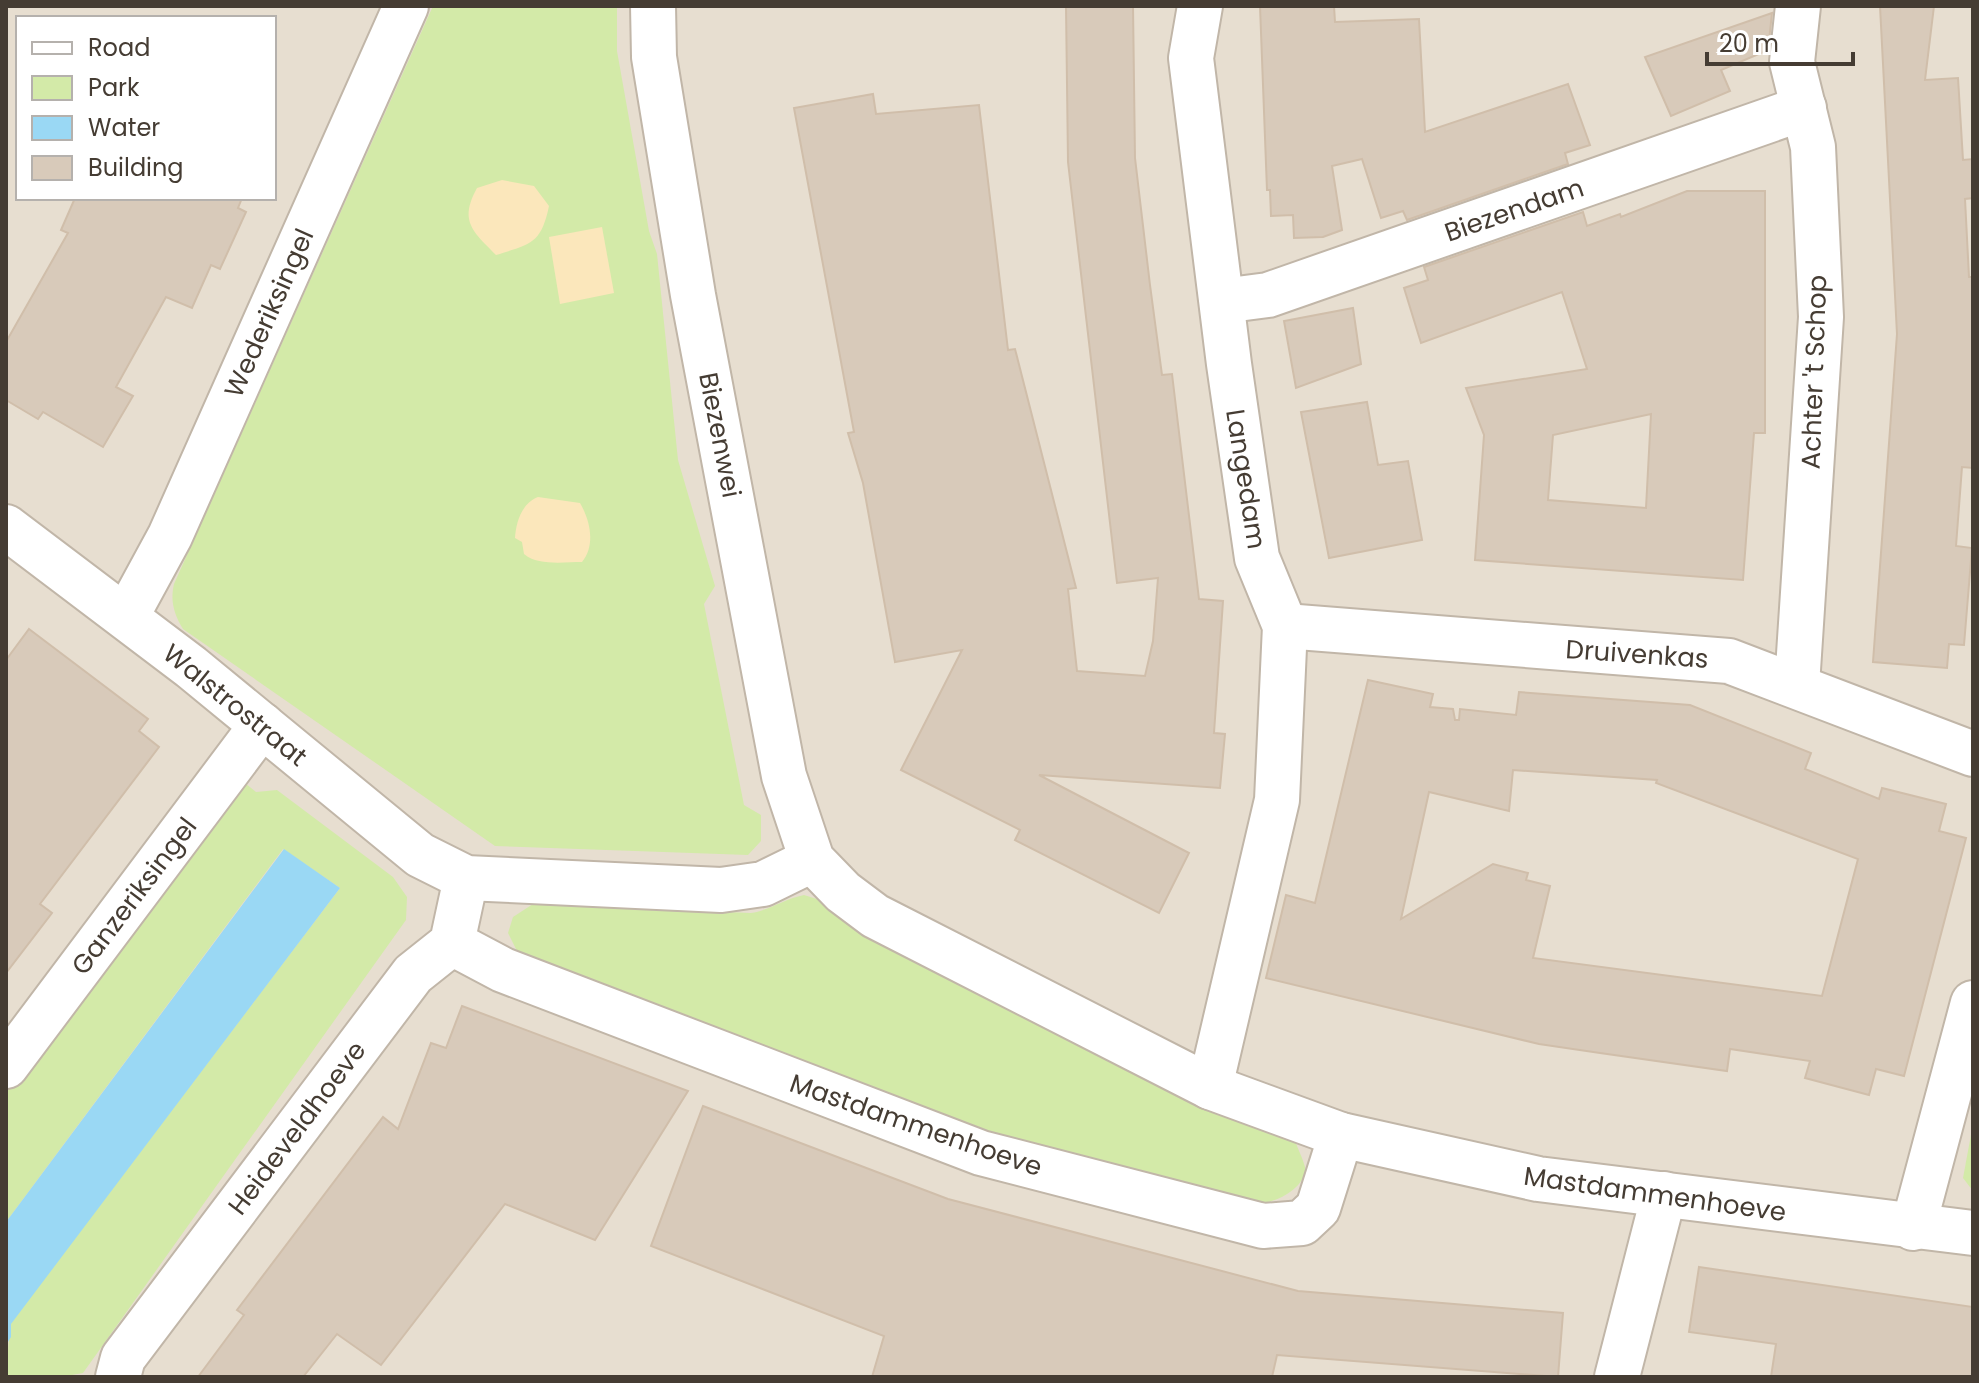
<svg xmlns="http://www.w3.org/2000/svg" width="1979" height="1383" viewBox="0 0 1979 1383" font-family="Poppins,sans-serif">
<rect width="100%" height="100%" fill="#f3ece3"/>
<path fill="#e7ded0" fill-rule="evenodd" d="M6,6H1973V1377H6ZM18,18H274V198H18Z"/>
<g fill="#d3eaa8">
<path d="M433,6H617V51L649,231L657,254L678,460L715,586L704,604L744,805L761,815V841L748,855L495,846L183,629C174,614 170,601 174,584Z"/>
<path d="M245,783L256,792L277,790L393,877L407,897L406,920L83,1373L61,1377H6L10,1324L340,888L283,849L6,1222V1093L234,792Z"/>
<path d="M804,895L820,900L1295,1141C1298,1149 1303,1159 1305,1167C1307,1185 1282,1200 1264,1203L991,1134L518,953L508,933L513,917L533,904L751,913C770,910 784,899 804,895Z"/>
<path d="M1973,1124V1191L1963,1178Z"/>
</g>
<g fill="#fbe7bb">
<path d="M502,180L534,186L549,206C541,244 531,244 496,255C472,231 459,221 477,188Z"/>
<path d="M602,227L614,293L560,304L549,237Z"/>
<path d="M538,497L580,503C590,520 596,545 582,562C564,562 538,566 524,554L522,542L515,538C516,522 522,503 538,497Z"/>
</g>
<path fill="#9ad8f4" d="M284,849L340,888L11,1324V1337L6,1345V1222Z"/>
<g fill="#d8caba" stroke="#d0beaa" stroke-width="2" fill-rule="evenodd">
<path d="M1066,6H1133L1135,158L1150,285L1162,375L1172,374L1199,599L1223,601L1214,733L1225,734L1220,788L1039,775L1189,853L1159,913L1015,840L1020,830L901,770L962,650L895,662L863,483L848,433L854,432L794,108L873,94L876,114L979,105L1008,350L1015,349L1076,588L1068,589L1077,671L1145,676L1153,641L1158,578L1117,583L1068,162Z"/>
<path d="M1260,6H1334L1335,22L1419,19L1425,132L1568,84L1590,145L1565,153L1568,164L1407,220L1403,211L1381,218L1362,159L1332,166L1342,230L1323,237L1294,238L1293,215L1271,216L1270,190H1267Z"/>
<path d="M1880,6H1934L1925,80L1958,78L1963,160L1973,159V198L1965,199L1969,277H1973V468L1962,467L1956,546L1972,548L1964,645L1949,644L1947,668L1873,662L1897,334Z"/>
<path d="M1772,13L1768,50L1721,70L1730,91L1671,116L1645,57Z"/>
<path d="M1687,191H1765V433H1754L1743,580L1475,560L1484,435L1466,388L1587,369L1562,292L1421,343L1404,288L1428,280L1424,267L1583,212L1587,226L1620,214L1621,217ZM1651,414L1646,508L1548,500L1553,435Z"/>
<path d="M75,198H242L238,208L246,212L220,269L211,265L192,308L166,297L116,387L133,396L103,447L43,412L38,419L6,400V342L68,233L61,230Z"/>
<path d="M1353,308L1361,364L1296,388L1284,321Z"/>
<path d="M1367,402L1378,465L1408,461L1422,540L1329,558L1301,412Z"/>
<path d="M29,629L148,719L139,731L159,747L40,904L52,913L6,973V660Z"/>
<path d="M1368,680L1433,694L1430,707L1453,709L1455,720H1459L1460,709L1516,715L1519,692L1690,705L1811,753L1805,769L1879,799L1882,788L1946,804L1939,831L1966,838L1904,1076L1876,1069L1869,1095L1805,1078L1810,1061L1730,1049L1727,1071L1600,1053L1539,1044L1266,978L1286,895L1315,903ZM1513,770L1657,780L1656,783L1858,859L1822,996L1533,958L1550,886L1526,880L1528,873L1493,864L1401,919L1429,792L1509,811Z"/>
<path d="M462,1006L688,1091L595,1240L505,1204L381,1365L337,1334L303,1377H198L244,1315L237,1310L383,1117L398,1129L431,1043L446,1048Z"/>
<path d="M703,1106L948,1199L1298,1291L1563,1313L1558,1377L1277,1355L1272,1377H872L884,1336L651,1246Z"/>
<path d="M1699,1267L1973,1307V1377H1771L1776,1344L1689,1332Z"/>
</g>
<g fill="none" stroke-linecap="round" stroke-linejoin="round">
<g stroke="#c1b6a8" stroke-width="48">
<g id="minor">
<path d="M653,6L654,57L693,295L784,776L812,860L843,892L875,916L1210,1087L1341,1135L1538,1179L1973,1233"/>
<path d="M1200,6L1191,58L1229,364L1257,558L1285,626L1277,800L1210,1087"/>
<path d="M1222,301L1268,295L1804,108"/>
<path d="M6,527L191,667L420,855L466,878L721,890L763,884L812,860"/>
<path d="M126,617L170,536L406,6"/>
<path d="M1285,626L1729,661L1973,754"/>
<path d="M1797,685L1821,317L1813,147L1792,62L1798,6"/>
<path d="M452,943L503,970L981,1153L1263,1226L1302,1223L1318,1208L1341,1135"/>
<path d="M6,1066L262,725"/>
<path d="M1913,1228L1973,1003"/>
<path d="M118,1377L123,1358L413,974L452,943L466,878"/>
<path d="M1617,1377L1664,1194"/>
</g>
</g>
<use href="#minor" stroke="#fff" stroke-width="44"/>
</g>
<g text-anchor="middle" stroke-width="8" stroke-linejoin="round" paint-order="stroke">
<g font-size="26" fill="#453c33" stroke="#fff">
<text transform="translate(1514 210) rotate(-19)" y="9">Biezendam</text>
<text transform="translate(269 313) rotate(-66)" y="9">Wederiksingel</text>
<text transform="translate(1814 372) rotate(-88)" y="9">Achter 't Schop</text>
<text transform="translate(720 435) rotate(79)" y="9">Biezenwei</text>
<text transform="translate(1246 479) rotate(81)" y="9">Langedam</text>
<text transform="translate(1637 654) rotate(4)" y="9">Druivenkas</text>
<text transform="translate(235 705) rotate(39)" y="9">Walstrostraat</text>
<text transform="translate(134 896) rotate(-53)" y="9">Ganzeriksingel</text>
<text transform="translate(916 1125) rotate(19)" y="9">Mastdammenhoeve</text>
<text transform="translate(297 1128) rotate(-53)" y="9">Heideveldhoeve</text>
<text transform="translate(1655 1194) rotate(8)" y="9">Mastdammenhoeve</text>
</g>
</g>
<rect width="1979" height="1383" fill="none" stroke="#453c33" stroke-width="16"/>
<rect x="16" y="16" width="260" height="184" fill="#ffffff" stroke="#b5b1ad" stroke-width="2"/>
<rect x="32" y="42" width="40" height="12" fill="#ffffff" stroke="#b5b1ad" stroke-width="2"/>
<text x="88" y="56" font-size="24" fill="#453c33">Road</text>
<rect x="32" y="76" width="40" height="24" fill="#d3eaa8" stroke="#b5b1ad" stroke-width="2"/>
<text x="88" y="96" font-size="24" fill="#453c33">Park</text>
<rect x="32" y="116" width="40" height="24" fill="#9ad8f4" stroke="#b5b1ad" stroke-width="2"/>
<text x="88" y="136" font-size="24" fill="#453c33">Water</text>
<rect x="32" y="156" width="40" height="24" fill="#d8caba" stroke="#b5b1ad" stroke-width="2"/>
<text x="88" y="176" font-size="24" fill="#453c33">Building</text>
<path d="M1707 52v12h146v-12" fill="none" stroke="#453c33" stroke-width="4"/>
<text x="1719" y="52" font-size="24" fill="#453c33" stroke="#ffffff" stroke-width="6" paint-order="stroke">20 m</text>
</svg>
